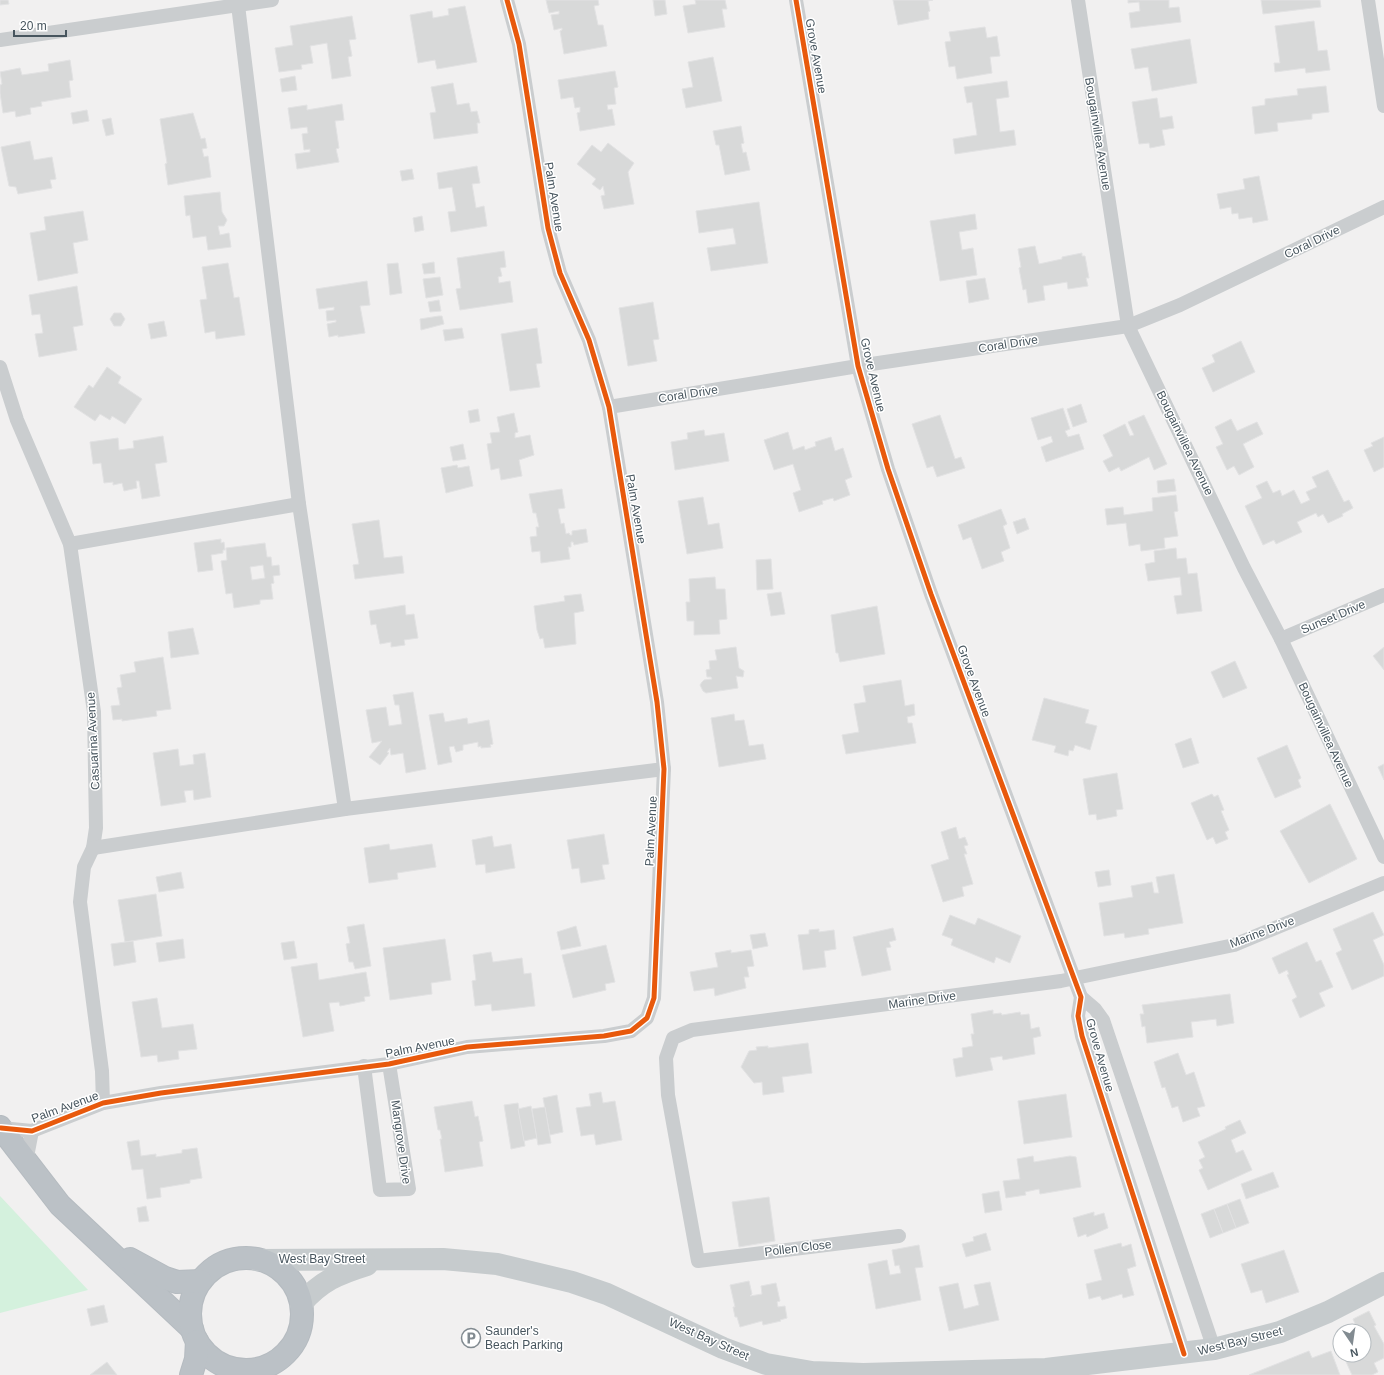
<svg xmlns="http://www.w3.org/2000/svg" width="1384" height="1375" viewBox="0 0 1384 1375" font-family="Helvetica,sans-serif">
<rect width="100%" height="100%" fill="#f1f0f0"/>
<path fill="#d4f1dd" d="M0,1196L88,1290L0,1313Z"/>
<g fill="#d8d9d9" stroke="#e2e2e3" fill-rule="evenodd">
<path d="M0,0H8L9,4L0,5Z"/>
<path d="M546,0H598L599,5L594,6L598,25H603L607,46L564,54L560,31L562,30V28L554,30L551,15L559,14V11L549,13Z"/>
<path d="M653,0H665L667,14L655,16Z"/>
<path d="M695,0H725L727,9H722L725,27L688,33L683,6L696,4Z"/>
<path d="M893,0H933L928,1L930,11L928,12L929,19L898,25Z"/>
<path d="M1128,0H1169V8L1179,7L1181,22L1131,28L1129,13L1140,11L1139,2L1128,3Z"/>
<path d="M1261,0H1320L1321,7L1263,14Z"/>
<path d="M465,6L477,62L437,69L435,60L418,63L410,15L432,11L433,18L449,15L448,9Z"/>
<path d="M352,16L356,39L349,40L352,56L348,57L351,76L332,79L327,43L310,46L313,63L301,65L302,69L279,72L275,48L293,45L290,26Z"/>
<path d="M1314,21L1318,51L1327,50L1330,70L1306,73L1305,68L1275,72L1274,63H1280L1275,26Z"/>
<path d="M985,27L987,38L997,36L1000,56L990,57L992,73L957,79L955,66L949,67L945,42L951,41L949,32Z"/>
<path d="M1190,39L1197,83L1152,91L1148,67L1135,69L1131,49Z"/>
<path d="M713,57L722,101L686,108L682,89L693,87L688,62Z"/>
<path d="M70,60L73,80L69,81L71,97L41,102L42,106L30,108L31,114L16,117L15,111L3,113L0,93V85L2,84L0,72L20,68L22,75L49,71L48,64Z"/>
<path d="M615,71L618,87L614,88L616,104L607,105L608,110L612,109L615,125L580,131L577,113L580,112V107L575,108L573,97L561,99L558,80Z"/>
<path d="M295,76L297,90L282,92L280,79Z"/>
<path d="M1007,81L1009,97L996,99L1000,132L1014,130L1016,145L955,154L953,139L977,135L972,102L967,103L964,87Z"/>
<path d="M453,83L457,105L469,103L471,112L477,111L480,123H477L478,133L434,139L430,113L436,112L431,87Z"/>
<path d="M1326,86L1329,112L1312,114V119L1277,123L1278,131L1255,134L1252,107L1265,105V99L1298,95L1297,89Z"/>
<path d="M1157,98L1160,118L1172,116L1174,128L1162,130L1165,145L1150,148L1149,143L1139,144L1132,102Z"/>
<path d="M342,104L344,120L335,121L339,148L336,149L339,162L297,169L295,154L310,152V149L304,150L302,134L308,133L307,127L291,129L288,108L307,105V110Z"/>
<path d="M87,110L89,121L73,124L71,113Z"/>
<path d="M193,113L201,139L205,138L207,148L202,149L204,157L208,156L211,177L168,185L165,164L167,163L160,119Z"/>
<path d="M111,118L114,134L106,136L102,120Z"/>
<path d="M741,126L744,143L741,144L743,153L746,152L750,170L725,175L719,145H716L713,131Z"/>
<path d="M30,141L34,160L52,157L56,179L50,180L52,188L18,194L16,187L9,186L1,147Z"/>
<path d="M608,143L634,163L628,172L634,204L604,209L601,196L605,195L603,186L600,190L592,184L596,179L577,164L592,145L601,152Z"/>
<path d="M477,166L480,183L472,184L476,208L484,206L487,226L451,232L448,212L456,211L452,187L439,189L437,173Z"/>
<path d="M412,169L414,179L402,181L400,171Z"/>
<path d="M1259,176L1268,220L1253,223L1252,217L1239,219L1238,213L1232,214L1231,207L1220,209L1217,194L1245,189L1243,179Z"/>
<path d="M220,192L222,212L227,220L224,226H218L220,235L229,233L231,247L208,250L206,236L193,238L190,215L186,216L184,196Z"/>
<path d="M759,202L768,263L711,271L707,248L736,244L733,228L699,233L696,211Z"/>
<path d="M83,211L88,240L73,243L78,273L38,281L30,233L46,230L44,217Z"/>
<path d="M975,214L977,229L959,232L962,250L973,248L977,275L940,281L930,221Z"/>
<path d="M422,216L424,230L415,232L413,218Z"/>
<path d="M1035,246L1039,264L1062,259V257L1082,253V256H1085L1089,278H1086L1088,286L1068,289L1067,282L1043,286L1045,300L1028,303L1026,289L1023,290L1019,268L1021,267L1018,249Z"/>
<path d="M504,251L506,267L500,268L502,276L498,277L499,283L510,281L513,302L460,310L456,289L461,288L457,258Z"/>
<path d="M434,262L435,273L424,274L422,264Z"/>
<path d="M228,263L234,298L239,297L245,335L216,339L215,331L205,333L200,300L207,299L202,267Z"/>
<path d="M398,263L402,293L390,295L387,264Z"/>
<path d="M440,277L443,295L426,298L423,279Z"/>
<path d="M985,278L989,299L969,303L966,281Z"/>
<path d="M367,281L370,305L360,306L365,333L338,337V335L329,337L327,324L336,322V320L327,321L326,311L334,310V307L319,309L316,289Z"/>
<path d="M77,286L83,325L73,327L77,350L39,357L35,334L43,333L40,314L32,315L29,295Z"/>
<path d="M439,300L441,311L430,312L428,302Z"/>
<path d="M653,302L659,339L653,340L657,361L628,366L619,308Z"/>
<path d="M114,313H121L125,319L121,326H114L110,319Z"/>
<path d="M439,316H442L444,324L421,330L420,319Z"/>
<path d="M164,321L167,336L151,339L148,324Z"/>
<path d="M462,328L464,338L445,341L443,330Z"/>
<path d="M537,328L542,363L536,364L540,387L510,391L501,334Z"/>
<path d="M1241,341L1255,372L1213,392L1202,368L1215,362L1212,355Z"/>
<path d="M107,367L121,377L118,383L142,399L125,424L112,416L110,420L100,414L95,421L74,407L89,385L93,388Z"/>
<path d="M1081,404L1087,422L1073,427L1067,409Z"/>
<path d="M1063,408L1070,429L1065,431L1068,437L1079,434L1084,449L1046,462L1041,447L1053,442L1051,436L1038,440L1031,418Z"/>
<path d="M478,409L480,421L470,423L468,411Z"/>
<path d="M514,413L518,432L515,433V438L530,435L534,455L519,460L522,476L501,480L499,468L491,470L487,444L492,443L490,433L500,432L497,417Z"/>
<path d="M940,415L955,459L961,457L965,468L937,477L933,466L927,468L912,424Z"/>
<path d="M1144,415L1167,464L1154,470L1149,457L1121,471L1119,467L1109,472L1103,461L1113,456L1103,435L1125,424L1130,436L1134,435L1128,422Z"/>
<path d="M1231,419L1237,431L1257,422L1263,434L1243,444L1254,467L1239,475L1234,466L1227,470L1216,447L1223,444L1215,427Z"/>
<path d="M704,430L705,436L724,433L729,461L675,470L671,442L688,439L687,433Z"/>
<path d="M788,432L793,450L804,446L805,450L816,446L815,442L831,437L835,451L843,448L852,477L845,480L850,495L834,501L833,498L822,501L823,504L799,512L793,493L801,490L793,464L774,470L764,440Z"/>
<path d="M163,436L167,462L155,464L160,496L142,499L139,481H136L137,488L124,491L122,483L113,485V482L104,483L101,463L93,464L90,442L118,438L119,450L134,448L133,441Z"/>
<path d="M1384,437V467L1374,472L1364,450L1373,446L1371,443Z"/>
<path d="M463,444L466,459L453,461L450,447Z"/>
<path d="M457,465L458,468L469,466L473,486L446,493L441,468Z"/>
<path d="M1328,470L1344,502L1349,500L1353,508L1342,514L1343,516L1328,523L1323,514L1318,517L1316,513L1297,522L1302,532L1276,544L1274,540L1263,545L1245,506L1262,498L1256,486L1267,481L1273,493L1280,490L1282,496L1294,490L1301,504L1310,500L1306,492L1317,487L1312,477Z"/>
<path d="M1174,479L1176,491L1158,493L1157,481Z"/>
<path d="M562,489L565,508L558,509L561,524L564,523L566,534L569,533L570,535H572V531L586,529L588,542L574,545L573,542H571V547H568L570,559L541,563L540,551L532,552L530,537L537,536L536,527H539L536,513H533L529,494Z"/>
<path d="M1176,495L1178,511L1174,512L1178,536L1164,538L1165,548L1141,551L1140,544L1129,546L1126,523L1107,525L1105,509L1123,507L1124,515L1153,511L1152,498Z"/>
<path d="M703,497L708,525L719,523L723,548L687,554L678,501Z"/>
<path d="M1001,509L1007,524L1003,526L1010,548L1001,552L1004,561L982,569L971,537L963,540L958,525Z"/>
<path d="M1025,518L1029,529L1017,534L1013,522Z"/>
<path d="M379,520L384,558L402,556L404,573L355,579L353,565L359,564L352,524Z"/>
<path d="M221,539V543L224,542L225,550H223V553L211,555L213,570L198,572L194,543Z"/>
<path d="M265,543L267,557H271L272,566L279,565L280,575L273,576L274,583L271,584L273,599L260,600V604L234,608L232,593L226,594L221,561L227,560L226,548ZM263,565L265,578L252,580L250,567Z"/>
<path d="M1176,548L1177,559L1186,558L1188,574L1197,573L1202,611L1177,614L1174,596L1182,595L1180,577L1148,581L1145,564L1155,562L1154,551Z"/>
<path d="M771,559L773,589L757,590L756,560Z"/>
<path d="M715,577L716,589H725L727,619L719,620L720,634L694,635V621H687L686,602H690L689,579Z"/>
<path d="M781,592L785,614L771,616L767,594Z"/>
<path d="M581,594L584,611L574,613L576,644L545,648L543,638L540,639L537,630L534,606L565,601L564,596Z"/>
<path d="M405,605L406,615L414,614L418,638L404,640L405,645L391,647V642L380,644L376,624L371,625L369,611Z"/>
<path d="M877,606L885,654L840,662L838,653H836L831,615Z"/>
<path d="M193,628L199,654L171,658L168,632Z"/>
<path d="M736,647L739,668L744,671L743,677L736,676L738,688L706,693L703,691L700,685L702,682L704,680L712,679L711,677H707L706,670L710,669L709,661L717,660L715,650Z"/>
<path d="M1384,647V670L1373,656Z"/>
<path d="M163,657L171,709L156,711L157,716L122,721V719L113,720L111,706L120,705L117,688L122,687L120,675L136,672L134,662Z"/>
<path d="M1235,661L1247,688L1223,698L1211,672Z"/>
<path d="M901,680L905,706L914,704L915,715L907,717L908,723H912L916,743L846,754L842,735L859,732L854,704L866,702L863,686Z"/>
<path d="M413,692L426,769L406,773L403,753L391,755L390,748L387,752L389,753L380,765L369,757L382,741L372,743L366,710L386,707L389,726L402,724L399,705H395L393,695Z"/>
<path d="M1044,698L1089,710L1085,723L1097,726L1090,750L1075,745L1073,751L1069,750L1068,756L1054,752L1056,746L1032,740Z"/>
<path d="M443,713L445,722L467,718L468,724L489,720L493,744L490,745L491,747L481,748V746L478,747V742L463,745V750L456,752L454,746L449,747L452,762L438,765L429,715Z"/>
<path d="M734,714L735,721L744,720L749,746L763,744L766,759L719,767L711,718Z"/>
<path d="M1191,738L1199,763L1183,768L1175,744Z"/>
<path d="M1287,745L1301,778L1298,780L1301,787L1275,798L1257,758Z"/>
<path d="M178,749L180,766L194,764L193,755L205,753L211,797L194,800L193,790L184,791L186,802L161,806L153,753Z"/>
<path d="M1384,764V780L1378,767Z"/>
<path d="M1117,773L1123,809L1116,810L1117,816L1097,820L1096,814L1089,815L1083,779Z"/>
<path d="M1212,794L1214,797L1218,795L1224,810L1221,811L1229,830L1225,832L1228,839L1216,844L1213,837L1207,840L1191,803Z"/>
<path d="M1330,804L1357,859L1309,883L1280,831Z"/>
<path d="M956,827L959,839L965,837L968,845L964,846L967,854H964L973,884L962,887L964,896L943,902L931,865L949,859L941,832Z"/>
<path d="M604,834L609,864L602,865L605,879L581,883L579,868L572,869L567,840Z"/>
<path d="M492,836L494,847L511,844L515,868L486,873L485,864L476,865L472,840Z"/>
<path d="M389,844L390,850L432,844L436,867L397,873L398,879L369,883L364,848Z"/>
<path d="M1109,870L1111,885L1098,887L1095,872Z"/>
<path d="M181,872L184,888L159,892L156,877Z"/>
<path d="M1174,874L1183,923L1148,929L1149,934L1125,938L1124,933L1104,936L1099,903L1133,897L1131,886L1152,882L1154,893H1159L1156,877Z"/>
<path d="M156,894L162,936L125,942L118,900Z"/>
<path d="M1373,912L1384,935L1373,940L1384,965V976L1352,990L1336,953L1342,950L1333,929Z"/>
<path d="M950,915L975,925L978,918L1021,936L1010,963L996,957L994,963L951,945L953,939L942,935Z"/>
<path d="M364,924L371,966L355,969L353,962H349L346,944L350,943L347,927Z"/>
<path d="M576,926L581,946L561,950L557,932Z"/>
<path d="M893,928L896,940L889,942L891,947L886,948L891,970L862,976L853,937Z"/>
<path d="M819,929V932L834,930L836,949L824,951L826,967L803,970L798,935L809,934V930Z"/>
<path d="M765,933L768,946L753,949L750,935Z"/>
<path d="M183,939L185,958L159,962L156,943Z"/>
<path d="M445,939L451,980L431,983L432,994L390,1000L383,948Z"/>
<path d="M133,941L136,962L114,966L111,944Z"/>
<path d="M294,941L297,958L284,960L281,943Z"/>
<path d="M1307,942L1316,962L1321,960L1333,987L1319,993L1325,1006L1300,1018L1292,1000L1297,997L1287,975L1289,974L1287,970L1279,974L1272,958Z"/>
<path d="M606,945L615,982L605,984L606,990L573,998L562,955Z"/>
<path d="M731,950V953L751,950L754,966L747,967L749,977H744L746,988L715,996L714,988L694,991L690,972L718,967L715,953Z"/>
<path d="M491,952L493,962L522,958L524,974L531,973L535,1006L492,1011L491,1004L475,1006L472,981L476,980L473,955Z"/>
<path d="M317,963L319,980L366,972L370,996L364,997L365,1001L340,1006L339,1002L329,1003L334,1031L303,1037L291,967Z"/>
<path d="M1230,994L1234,1023L1217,1026L1216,1019L1191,1022L1193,1037L1147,1043L1145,1026L1142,1027L1140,1014H1144L1142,1005Z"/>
<path d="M157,998L162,1028L193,1024L197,1049L178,1051L179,1059L158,1062L157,1055L141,1057L132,1002Z"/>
<path d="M993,1010V1014L1001,1013L1002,1015L1020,1012L1021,1015L1029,1014L1031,1029L1039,1027L1041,1036L1033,1038L1035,1054L1003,1060L1002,1056L990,1058L993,1070L956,1077L953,1059L963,1057L962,1048L973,1046L971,1034H974L971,1014Z"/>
<path d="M808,1043L812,1073L782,1077L784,1092L763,1095L762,1082L754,1083L741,1067L749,1051L757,1050L756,1047L768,1046V1048Z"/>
<path d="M1178,1053L1186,1075L1194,1072L1205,1106L1197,1108L1200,1116L1183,1122L1178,1106L1172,1108L1165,1087L1162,1088L1154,1062Z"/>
<path d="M601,1092L603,1103L615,1101L622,1140L596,1145L594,1134L581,1136L576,1108L591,1106L589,1094Z"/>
<path d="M1066,1094L1072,1137L1024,1144L1018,1101Z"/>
<path d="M557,1095L563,1132L550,1135L543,1098Z"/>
<path d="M472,1101L475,1117L478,1116L483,1141L479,1142L483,1166L445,1172L440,1139H442L440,1130H438L434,1107Z"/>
<path d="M518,1103L525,1146L511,1149L504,1105Z"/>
<path d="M531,1106L537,1138L524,1141L518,1109Z"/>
<path d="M545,1107L551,1143L538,1145L532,1109Z"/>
<path d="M1240,1120L1246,1133L1231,1140L1236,1153L1243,1150L1252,1170L1208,1190L1199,1170L1203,1168L1199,1160L1205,1157L1198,1142L1226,1129L1225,1127Z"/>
<path d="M139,1140L141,1156L156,1154V1157L182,1153V1150L197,1148L202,1178L190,1180V1183L160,1188L161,1197L147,1199L143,1169L132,1170L127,1142Z"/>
<path d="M1033,1156L1034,1162L1070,1156L1076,1157L1081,1187L1040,1194L1039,1189L1025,1192L1026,1195L1006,1198L1003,1181L1020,1179L1017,1159Z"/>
<path d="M1273,1172L1279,1187L1246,1199L1241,1184Z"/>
<path d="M999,1191L1002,1210L985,1213L982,1194Z"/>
<path d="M769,1197L775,1241L739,1247L732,1202Z"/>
<path d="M1240,1199L1249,1223L1236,1228L1227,1204Z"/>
<path d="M1227,1204L1236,1228L1223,1233L1214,1209Z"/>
<path d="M146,1206L149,1221L139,1222L137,1208Z"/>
<path d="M1214,1209L1223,1233L1210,1238L1201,1214Z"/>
<path d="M1094,1212V1216L1104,1213L1108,1228L1087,1237L1086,1234L1078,1237L1073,1218Z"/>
<path d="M986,1233L991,1250L966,1257L962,1244L974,1241L973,1237Z"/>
<path d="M1121,1243L1122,1247L1131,1244L1136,1266L1127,1269L1134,1295L1123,1298L1122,1294L1102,1300L1100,1296L1089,1299L1086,1284L1102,1280L1094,1250Z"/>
<path d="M919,1245L923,1267L915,1268L921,1300L876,1309L868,1264L887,1260L890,1275L901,1273L899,1265L895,1266L892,1250Z"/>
<path d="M1284,1250L1299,1292L1266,1303L1262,1290L1251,1293L1241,1264Z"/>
<path d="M749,1281L752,1294L750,1296L762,1294L761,1286L776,1283L780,1301L777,1302L778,1307L785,1306L787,1318L780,1320L781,1321L763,1325L762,1321L740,1327L737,1317H735L733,1307H735L730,1285Z"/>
<path d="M990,1282L999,1320L949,1331L939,1287L958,1283L964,1309L979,1305L974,1285Z"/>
<path d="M104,1305L108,1322L91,1326L87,1309Z"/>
<path d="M1369,1311L1376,1325L1374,1326L1384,1344V1358L1374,1363L1378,1372L1372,1375H1352L1343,1355H1364V1341L1367,1339L1364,1331H1358L1353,1319Z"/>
<path d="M1309,1351L1312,1358L1331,1351L1340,1375H1249Z"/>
<path d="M107,1362L117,1375H90Z"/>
</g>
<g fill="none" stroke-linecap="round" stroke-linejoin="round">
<g stroke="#b5bbc0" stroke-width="24">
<g id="highway">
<path d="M0,1127L60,1205L192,1329"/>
<circle cx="246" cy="1314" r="56"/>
<path d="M130,1259L165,1278L177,1282L201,1281"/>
<path d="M191,1375L196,1359L197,1341"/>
</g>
</g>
<g stroke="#cacdcf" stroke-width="14">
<path d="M796,0L858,366L888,469L931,594L1081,997L1078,1016L1082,1036L1184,1354"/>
<path d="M1078,0L1128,326L1244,568L1281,639L1384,857"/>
<path d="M1368,0L1384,106"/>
<path d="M238,5L299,504L345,809"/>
<path d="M0,40L272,0"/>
<path d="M0,367L17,420L70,544L94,712L96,828L93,848L84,867L80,902L102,1071L103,1103"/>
<path d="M609,407L858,366L1128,326L1180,305L1384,207"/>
<path d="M70,544L299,504"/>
<path d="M1281,639L1384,595"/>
<path d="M93,848L345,809L664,769"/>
<path d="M1081,997L1095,1009L1103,1020L1214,1349"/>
<path d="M364,1066L380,1190L409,1189L389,1064"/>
<path d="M1,1128L32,1131L103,1103L161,1093L389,1064L467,1047L604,1036L631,1031L647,1018L654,998L664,769L657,702L609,407L589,340L560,273L548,228L519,44L507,0"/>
<path d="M26,1162L32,1131"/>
<path d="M899,1236L698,1261L668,1095L666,1058L673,1038L692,1030L1061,981L1234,945L1384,883"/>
</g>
<g stroke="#c6cbcd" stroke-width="22">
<path d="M257,1260L443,1259L497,1264L572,1282L607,1294L723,1348L766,1364L812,1372L863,1374L1046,1369L1214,1349L1280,1332L1328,1312L1384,1283"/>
<path d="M301,1304C321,1281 338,1274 367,1265"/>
</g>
<use href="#highway" stroke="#bbc1c6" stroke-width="22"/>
<g stroke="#fff" stroke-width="8">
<g id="cycleway">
<path d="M796,0L858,366L888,469L931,594L1081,997L1078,1016L1082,1036L1184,1354"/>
<path d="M1,1128L32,1131L103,1103L161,1093L389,1064L467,1047L604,1036L631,1031L647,1018L654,998L664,769L657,702L609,407L589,340L560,273L548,228L519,44L507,0"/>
</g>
</g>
<use href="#cycleway" stroke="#e8590c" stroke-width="5"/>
</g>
<defs>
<g id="parking-ring" transform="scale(1)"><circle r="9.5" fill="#fff" stroke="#828b91" stroke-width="1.5"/><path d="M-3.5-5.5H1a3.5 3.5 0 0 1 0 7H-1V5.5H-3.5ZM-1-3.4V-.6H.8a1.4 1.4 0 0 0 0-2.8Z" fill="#828b91"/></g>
</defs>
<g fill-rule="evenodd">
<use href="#parking-ring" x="471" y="1338"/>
</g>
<g text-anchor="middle" stroke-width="3" stroke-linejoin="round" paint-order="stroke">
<g font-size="12" fill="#47555e" stroke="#fff">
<text transform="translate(816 56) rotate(80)" y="4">Grove Avenue</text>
<text transform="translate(1098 134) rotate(81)" y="4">Bougainvillea Avenue</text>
<text transform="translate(554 197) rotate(81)" y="4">Palm Avenue</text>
<text transform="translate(1312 242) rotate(-26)" y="4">Coral Drive</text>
<text transform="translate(1008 344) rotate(-9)" y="4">Coral Drive</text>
<text transform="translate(873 375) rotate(77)" y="4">Grove Avenue</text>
<text transform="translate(688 394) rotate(-9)" y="4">Coral Drive</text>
<text transform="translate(1185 443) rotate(64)" y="4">Bougainvillea Avenue</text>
<text transform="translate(636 509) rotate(80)" y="4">Palm Avenue</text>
<text transform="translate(1333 617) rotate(-23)" y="4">Sunset Drive</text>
<text transform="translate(974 681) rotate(70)" y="4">Grove Avenue</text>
<text transform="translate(1326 735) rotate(65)" y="4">Bougainvillea Avenue</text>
<text transform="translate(93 741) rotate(-93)" y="4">Casuarina Avenue</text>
<text transform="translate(651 831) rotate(-87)" y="4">Palm Avenue</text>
<text transform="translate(1262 932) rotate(-21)" y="4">Marine Drive</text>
<text transform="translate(922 1000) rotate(-8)" y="4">Marine Drive</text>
<text transform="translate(420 1047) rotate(-11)" y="4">Palm Avenue</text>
<text transform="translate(1100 1055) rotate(74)" y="4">Grove Avenue</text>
<text transform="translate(65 1107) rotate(-20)" y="4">Palm Avenue</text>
<text transform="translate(401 1142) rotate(82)" y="4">Mangrove Drive</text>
<text transform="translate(798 1248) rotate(-7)" y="4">Pollen Close</text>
<text x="322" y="1263">West Bay Street</text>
<text transform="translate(709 1339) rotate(24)" y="4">West Bay Street</text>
<text transform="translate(1240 1341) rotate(-14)" y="4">West Bay Street</text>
</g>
<g font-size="12" fill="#47555e" stroke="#fff" text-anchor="start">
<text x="485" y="1335">Saunder's<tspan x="485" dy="14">Beach Parking</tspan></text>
</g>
</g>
<g transform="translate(1352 1343) rotate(167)"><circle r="19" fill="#ffffff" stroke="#b5bbbf"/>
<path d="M0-3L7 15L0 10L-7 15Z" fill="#828b91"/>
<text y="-6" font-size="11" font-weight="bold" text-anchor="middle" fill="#47555e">N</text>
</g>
<path d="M14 30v6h52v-6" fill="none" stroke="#47555e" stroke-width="2"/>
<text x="20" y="30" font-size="12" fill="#47555e" stroke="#ffffff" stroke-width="3" paint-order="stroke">20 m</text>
</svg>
